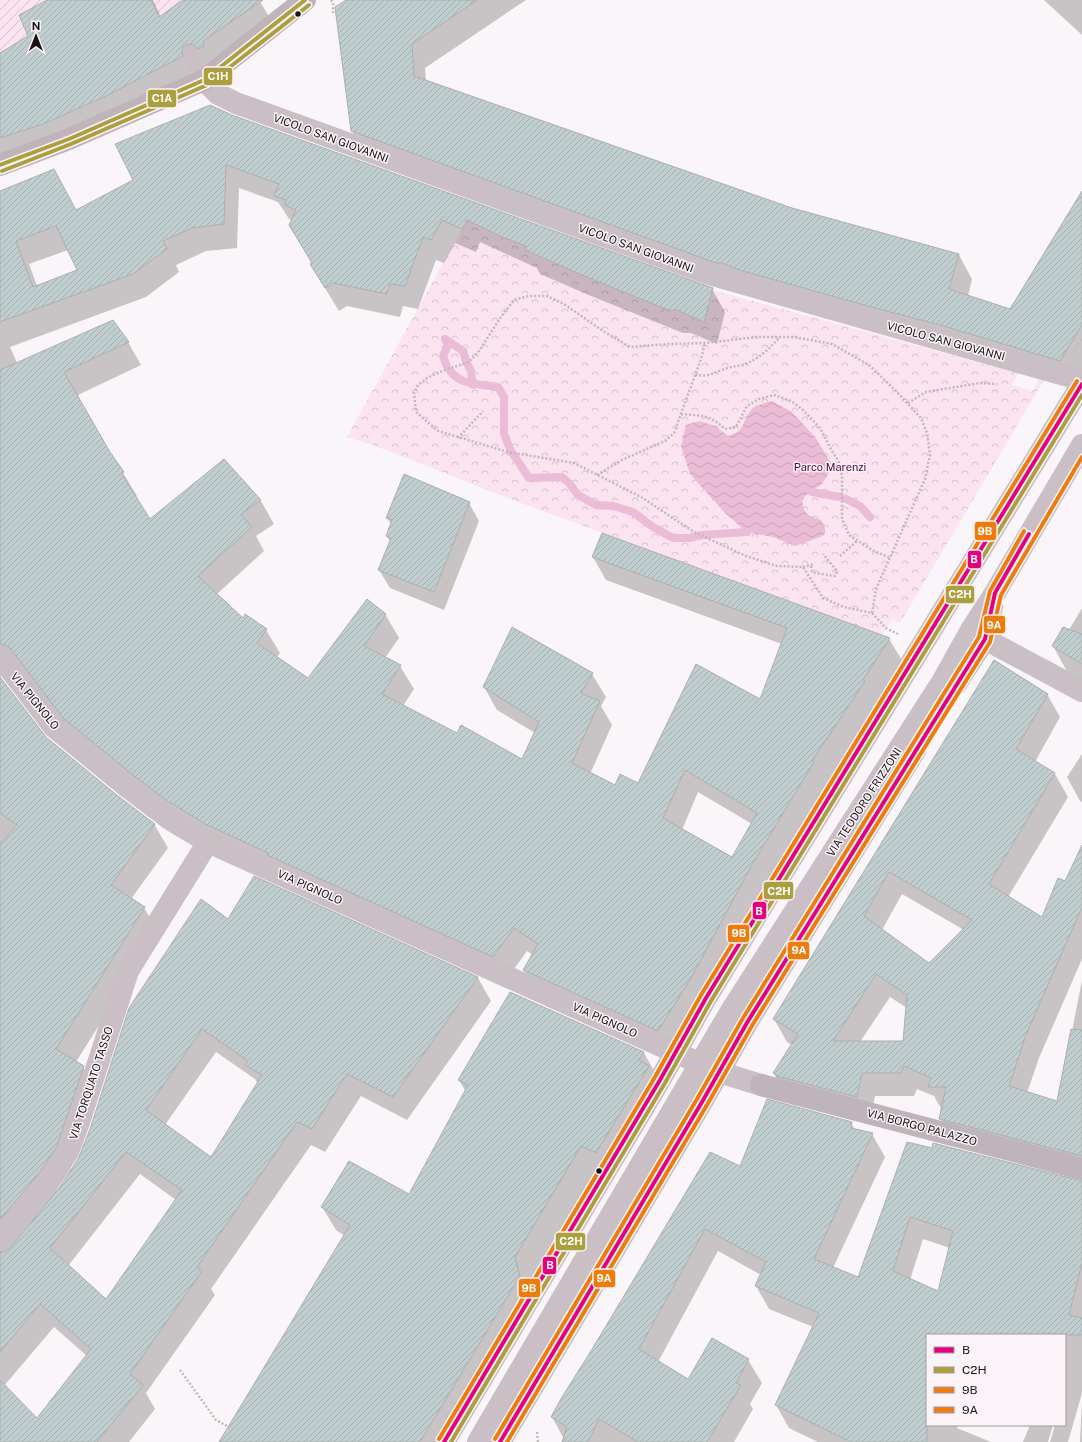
<svg xmlns="http://www.w3.org/2000/svg" width="1082" height="1442" viewBox="0 0 1082 1442" font-family="'Public Sans',sans-serif">
<defs>
<pattern id="park-crowns" width="20" height="18" patternUnits="userSpaceOnUse"><rect width="20" height="18" fill="#fbe3f0"/><path d="M2 6a3 3 0 1 1 6 0M12 15a3 3 0 1 1 6 0" fill="none" stroke="#d6c2cd"/></pattern>
<pattern id="garden-furrows" width="10" height="10" patternUnits="userSpaceOnUse"><rect width="10" height="10" fill="#fbe3f0"/><path d="M-1 1l2-2M0 10L10 0M9 11l2-2" fill="none" stroke="#d6c2cd"/></pattern>
<pattern id="water-waves" width="16" height="10" patternUnits="userSpaceOnUse"><rect width="16" height="10" fill="#ebbcd6"/><path d="M0 5q4-4 8 0t8 0" fill="none" stroke="#c9a1b7"/></pattern>
<pattern id="building-hatch" width="6" height="6" patternUnits="userSpaceOnUse"><rect width="6" height="6" fill="#c0cecf"/><path d="M-1 1l2-2M0 6l6-6M5 7l2-2" fill="none" stroke="#a4b0b1"/></pattern>
</defs>
<rect width="100%" height="100%" fill="#faf5f8"/>
<path fill="url(#park-crowns)" d="M467,220L502,237L526,246V251L577,273L671,308L703,322L712,290L1018,373L1012,385L1033,391L1039,379L1044,380L900,623L893,619L881,635L521,503L373,445L347,437Z"/>
<g fill="url(#garden-furrows)">
<path d="M0,0H47L20,15L28,36L0,53Z"/>
<path d="M151,0H183V5L158,16Z"/>
</g>
<path fill="url(#water-waves)" d="M772,401L792,412L815,437L833,466L822,484L805,496L802,501L804,510L809,516L821,520L825,527V534L820,537L795,546L773,537L747,532L726,514L690,474L681,446L686,425L699,421L715,426L728,436C747,431 741,420 753,408C757,404 766,403 772,401Z"/>
<g fill="#0003" fill-rule="evenodd">
<path d="M49,0H153L161,17L185,0H259L273,23L208,66L204,65L193,73L0,164V54L29,37Z"/>
<path d="M348,0H526L425,68L426,81L792,209L959,255L972,279L968,296L1011,310L1082,193V371L1074,384L366,155L352,131Z"/>
<path d="M1044,0H1082V35Z"/>
<path d="M231,116L712,289L725,312L717,344L691,333H683L591,296L540,274L537,268L480,242L476,252L455,243L444,263L436,260L418,309L403,306L400,317L347,306L339,311L311,265L313,264L292,221L289,219L278,202L239,188L237,248L206,251L176,265L179,272L146,297L10,347L17,363L128,342L141,365L76,396L109,453L123,473L137,496L135,497L150,520L224,460L261,501L274,524L256,536L264,551L217,594L243,619L266,630L280,653L276,658L308,680L385,614L399,638L385,658L400,666L414,689L403,706L457,734L522,761L535,733L497,710L484,687L592,674L606,697L601,706L612,725L590,774L615,786L639,784L761,700L782,644L606,580L593,557L889,639L903,662L671,1054L537,993L524,970L533,955L527,951L507,979L220,848L1,675V679L43,735L117,796L154,824L168,848L131,899L144,908L158,931L76,1062L83,1067L97,1090L70,1170L56,1191L57,1192L254,877L478,978L491,1001L407,1120L361,1096L325,1152L311,1145L211,1289L215,1295L146,1393L155,1409L129,1442H0V192L76,211L134,180ZM68,250L79,271L37,286L29,264ZM698,792L752,824L732,858L682,830ZM216,1052L255,1079L258,1084L211,1158L165,1125ZM140,1174L176,1200L106,1301L68,1266ZM54,1327L87,1356L37,1420L4,1386Z"/>
<path d="M469,503L479,521L444,610L390,588L379,570L390,542L387,536L391,524L387,518Z"/>
<path d="M1082,608V682L1069,675L1053,646L1069,630Z"/>
<path d="M994,661L1047,694L1060,717L1035,762L1055,774L1068,797L1008,897L1043,918L1066,882L1082,847V959L1039,1058L1027,1093L1058,1103L1082,980V1175L953,1142L940,1118L942,1110L934,1096L917,1089L914,1096H875L870,1120L787,1096L774,1074L792,1045L787,1042L774,1019ZM902,894L964,930L929,964L882,930ZM890,997L907,1008L904,1042H860Z"/>
<path d="M1082,754V802L1080,801L1067,777Z"/>
<path d="M510,993L644,1053L657,1076L448,1442H220L345,1236L336,1230L322,1207L409,1195L466,1092L459,1080Z"/>
<path d="M851,1123L855,1130L872,1134L885,1157L833,1268L858,1278L908,1143L1082,1190V1393L1068,1442H1050L1055,1425H1065V1335H927V1425H958L957,1428L991,1442H818L789,1428L776,1405L813,1327L769,1309L756,1286L761,1275L718,1251L658,1362L689,1381L748,1360L762,1383L750,1404L753,1409L734,1442H563L564,1439L552,1417L740,1167ZM923,1239L950,1248L939,1292L910,1280Z"/>
<path d="M1082,1401V1442H1080Z"/>
<path d="M1030,1425H1053L1048,1442H1023Z"/>
</g>
<g fill="none" stroke-linecap="round" stroke-linejoin="round">
<g stroke="#ebbcd6" stroke-width="8">
<path d="M445,339L463,351L466,361"/>
<path d="M445,339L448,345L443,356L447,367"/>
<path d="M468,365L471,371L473,385"/>
<path d="M450,371C462,386 481,384 498,387L504,397V434L511,451L529,478L562,477L569,483L578,495L596,505L613,506L633,512L653,527L673,538H689L702,535L747,532"/>
<path d="M812,492L840,497"/>
<path d="M846,499L860,506L870,517"/>
</g>
</g>
<g fill="url(#building-hatch)" stroke="#aeaeaf" fill-rule="evenodd">
<path d="M47,0H151L159,17L183,0H263L203,41L204,46L198,49L194,45L187,44L183,47L182,51L183,56L108,95L43,124L0,138V53L28,36L19,15Z"/>
<path d="M346,0H477L412,44L414,76L792,208L959,254L949,289L1010,309L1082,191V325L1060,361L940,325L871,307L739,270L719,262V264L713,262L351,131L335,7Z"/>
<path d="M210,105L232,115L713,288L704,322L677,310H668L577,273L526,250V246L502,237L467,220L462,229L442,220L431,240L423,237L405,286L390,284L387,294L333,283L325,288L310,264L312,263L289,225L296,210L285,205L286,200L274,196L279,184L226,165L224,224L192,228L163,241L167,249L133,274L0,322V191L54,169L76,210L133,180L115,144ZM56,226L77,270L33,287L16,241Z"/>
<path d="M113,320L129,342L64,372L110,452L124,472L122,474L150,519L224,459L261,500L241,514L252,527L198,576L243,618L245,614L267,629L257,643L308,678L367,599L386,614L364,646L401,665L382,694L457,733L461,725L522,759L539,722L483,687L512,627L593,673L581,693L600,701L572,763L615,785L620,774L638,783L696,664L760,699L787,628L592,557L602,533L890,638L863,680L865,681L812,761L814,762L753,863L691,978L658,1031L523,970L538,944L514,928L493,957L267,855L268,853L205,824L171,803H170L134,776L63,718L10,648L5,645L0,644V370ZM685,770L757,813L732,857L663,818Z"/>
<path d="M404,474L470,502L434,592L378,570L391,538L386,536L392,520L386,518Z"/>
<path d="M1063,627L1082,634V664L1052,646Z"/>
<path d="M994,660L1048,694L1016,749L1055,773L989,884L1042,917L1058,878L1065,881L1082,845V907L1026,1035L1009,1086L1057,1101L1071,1029L1082,1030V1156L939,1119L946,1087H928L931,1078L904,1066L901,1073H862L857,1097L776,1076L777,1075L773,1073L798,1034L773,1019ZM889,872L972,920L929,963L864,916ZM876,974L907,995L903,1041H833Z"/>
<path d="M0,677L46,737L118,796L155,824L111,885L145,907L56,1049L84,1066L57,1146L40,1172L0,1220V844L17,825L0,813Z"/>
<path d="M254,876L478,977L393,1097L347,1074L312,1129L297,1122L197,1267L202,1271L130,1374L143,1385L97,1442H0V1380L37,1418L91,1349L40,1304L0,1352V1252H5L10,1248L60,1187L78,1159L90,1129L129,1008L201,899L228,919ZM202,1029L248,1061L245,1065L262,1075L211,1157L146,1110ZM126,1152L182,1190L106,1299L50,1248Z"/>
<path d="M510,992L644,1052L639,1060L649,1066L596,1153L581,1146L515,1257L520,1276L420,1442H219L350,1225L321,1207L349,1161L409,1194L468,1085L458,1080Z"/>
<path d="M767,1099L852,1122L851,1128L873,1133L814,1259L858,1277L907,1142L932,1148L933,1143L1082,1181V1263L1069,1315L1082,1318V1335H927V1442H851L775,1405L819,1313L755,1286L766,1262L705,1229L639,1349L688,1379L712,1338L749,1359L736,1383L741,1385L707,1442H638L599,1419L588,1442H562L567,1427L551,1417L562,1397L591,1351L710,1152L740,1166ZM910,1217L953,1231L938,1291L893,1271Z"/>
</g>
<g fill="none" stroke-linecap="round" stroke-linejoin="round">
<g stroke="#bfb9bc" stroke-width="2.5" stroke-dasharray="2 2" stroke-linecap="butt">
<path d="M331,0L333,2V13"/>
<path d="M1074,351L1082,338"/>
<path d="M695,375C712,377 713,372 728,368C733,366 738,366 743,365C759,359 769,349 780,337"/>
<path d="M908,403L926,392L980,383L997,384"/>
<path d="M681,414C701,416 709,414 725,429L736,427L747,406L759,399L774,395L791,401L802,409L820,428L832,451L839,462L842,476V519L849,535L872,550L890,558"/>
<path d="M458,438L483,411"/>
<path d="M597,475L622,460L665,441L674,433L701,359L705,343"/>
<path d="M840,556L857,541"/>
<path d="M811,566L812,572C814,573 833,576 835,576L837,571L823,554"/>
<path d="M803,567L814,564"/>
<path d="M872,613L876,589L925,479L930,455L927,433L921,418L896,391L869,365L832,344L794,337H757L705,343L669,344L630,347L603,331L564,304L547,296H529L514,300L501,317L479,351L469,362L442,371L427,378L418,385L414,393L416,412L438,431L508,452L574,463L641,497L694,532L746,556L777,566L803,567L823,598L844,607L872,613L886,628L898,634"/>
<path d="M180,1370L216,1420L229,1427"/>
<path d="M537,1432L538,1442"/>
</g>
<path stroke="#c9bfc4" stroke-width="14" d="M190,52L204,80"/>
<g stroke="#c9bfc4" stroke-width="22">
<path d="M204,80L218,94L236,103L709,274L1082,380"/>
<path d="M972,631L985,639L1082,691"/>
<path d="M0,656L54,727L126,786L171,820L208,842L719,1072L761,1085"/>
<path d="M956,684L985,639L992,607"/>
<path d="M0,1240L50,1179L68,1152L78,1125L128,971L208,842"/>
<path d="M444,1442L660,1080L706,998L1082,384"/>
<path d="M478,1442L731,1011L942,682L971,630L995,593L1082,445"/>
<path d="M500,1442L702,1102L748,1021L916,749"/>
</g>
<g stroke="#beb4b9" stroke-width="22">
<path d="M0,165L69,139L204,80L305,0"/>
<path d="M761,1085L1082,1169"/>
</g>
<g stroke="#fcf3f8" stroke-width="7">
<g id="bus-1">
<path d="M444,1442L660,1080L706,998L1082,384"/>
<path d="M500,1442L702,1102L748,1021L985,639L995,593L1029,534"/>
</g>
</g>
<g stroke="#fcf3f8" stroke-width="7">
<path id="bus-2" d="M451,1442L665,1083L711,1001L1082,395"/>
</g>
<g stroke="#fcf3f8" stroke-width="7">
<g id="bus-3">
<path d="M439,1439L655,1077L701,995L1077,381"/>
<path d="M495,1439L697,1099L743,1018L979,637L990,591L1024,531"/>
</g>
</g>
<g stroke="#fcf3f8" stroke-width="7">
<path id="bus-4" d="M507,1442L707,1105L753,1024L990,642L1001,595L1082,457"/>
</g>
<g stroke="#fcf3f8" stroke-width="7">
<path id="bus-5" d="M0,165L69,139L204,80L305,0"/>
</g>
<g stroke="#fcf3f8" stroke-width="7">
<path id="bus-6" d="M2,171L71,144L207,85L309,5"/>
</g>
<use href="#bus-1" stroke="#e5007d" stroke-width="4"/>
<use href="#bus-2" stroke="#ac9f40" stroke-width="4"/>
<use href="#bus-3" stroke="#ec7c0c" stroke-width="4"/>
<use href="#bus-4" stroke="#ec7c0c" stroke-width="4"/>
<use href="#bus-5" stroke="#ac9f40" stroke-width="4"/>
<use href="#bus-6" stroke="#ac9f40" stroke-width="4"/>
</g>
<g fill="#151314" stroke="#fcf3f8" stroke-width="1.5">
<circle cx="298" cy="14" r="3.5"/>
<circle cx="599" cy="1171" r="3.5"/>
</g>
<g text-anchor="middle" stroke-width="3" stroke-linejoin="round" paint-order="stroke">
<g font-size="11" fill="#151314" stroke="#fcf3f8">
<text transform="translate(331 138) rotate(20)" y="4">VICOLO SAN GIOVANNI</text>
<text transform="translate(636 248) rotate(20)" y="4">VICOLO SAN GIOVANNI</text>
<text transform="translate(946 341) rotate(15)" y="4">VICOLO SAN GIOVANNI</text>
<text transform="translate(35 701) rotate(51)" y="4">VIA PIGNOLO</text>
<text transform="translate(864 802) rotate(-57)" y="4">VIA TEODORO FRIZZONI</text>
<text transform="translate(310 887) rotate(24)" y="4">VIA PIGNOLO</text>
<text transform="translate(605 1020) rotate(24)" y="4">VIA PIGNOLO</text>
<text transform="translate(91 1083) rotate(-72)" y="4">VIA TORQUATO TASSO</text>
<text transform="translate(922 1127) rotate(15)" y="4">VIA BORGO PALAZZO</text>
</g>
<g font-size="11" fill="#52073b" stroke="#fcf3f8">
<text x="830" y="471">Parco Marenzi</text>
</g>
</g>
<g stroke="#fcf3f8" stroke-width="1.5">
<rect x="203" y="67" width="30" height="19" rx="4" fill="#ac9f40"/>
<rect x="147" y="89" width="30" height="19" rx="4" fill="#ac9f40"/>
<rect x="974" y="521" width="23" height="20" rx="4" fill="#ec7c0c"/>
<rect x="967" y="550" width="15" height="19" rx="4" fill="#e5007d"/>
<rect x="945" y="585" width="30" height="19" rx="4" fill="#ac9f40"/>
<rect x="983" y="615" width="23" height="19" rx="4" fill="#ec7c0c"/>
<rect x="763" y="881" width="31" height="19" rx="4" fill="#ac9f40"/>
<rect x="752" y="901" width="15" height="19" rx="4" fill="#e5007d"/>
<rect x="727" y="924" width="23" height="19" rx="4" fill="#ec7c0c"/>
<rect x="787" y="941" width="23" height="19" rx="4" fill="#ec7c0c"/>
<rect x="555" y="1232" width="31" height="19" rx="4" fill="#ac9f40"/>
<rect x="542" y="1256" width="15" height="19" rx="4" fill="#e5007d"/>
<rect x="593" y="1269" width="23" height="19" rx="4" fill="#ec7c0c"/>
<rect x="518" y="1278" width="23" height="20" rx="4" fill="#ec7c0c"/>
</g>
<g font-size="11" text-anchor="middle" font-weight="bold" fill="#fff">
<text x="218" y="80">C1H</text>
<text x="162" y="102">C1A</text>
<text x="985" y="535">9B</text>
<text x="974" y="563">B</text>
<text x="960" y="598">C2H</text>
<text x="994" y="629">9A</text>
<text x="779" y="895">C2H</text>
<text x="759" y="915">B</text>
<text x="739" y="937">9B</text>
<text x="799" y="954">9A</text>
<text x="571" y="1245">C2H</text>
<text x="550" y="1269">B</text>
<text x="604" y="1282">9A</text>
<text x="529" y="1292">9B</text>
</g>
<rect x="926" y="1334" width="140" height="92" fill="#fcf3f8" stroke="#a0999d"/>
<rect x="934" y="1347" width="20" height="6" fill="#e5007d" stroke="#a0999d"/>
<text x="962" y="1354" font-size="12" fill="#151314">B</text>
<rect x="934" y="1367" width="20" height="6" fill="#ac9f40" stroke="#a0999d"/>
<text x="962" y="1374" font-size="12" fill="#151314">C2H</text>
<rect x="934" y="1387" width="20" height="6" fill="#ec7c0c" stroke="#a0999d"/>
<text x="962" y="1394" font-size="12" fill="#151314">9B</text>
<rect x="934" y="1407" width="20" height="6" fill="#ec7c0c" stroke="#a0999d"/>
<text x="962" y="1414" font-size="12" fill="#151314">9A</text>
<g transform="translate(36 36)" stroke="#fcf3f8" stroke-width="3" paint-order="stroke">
<path d="M0-3L7 15L0 10L-7 15Z" fill="#151314"/>
<text y="-6" font-size="11" font-weight="bold" text-anchor="middle" fill="#151314">N</text>
</g>
</svg>
